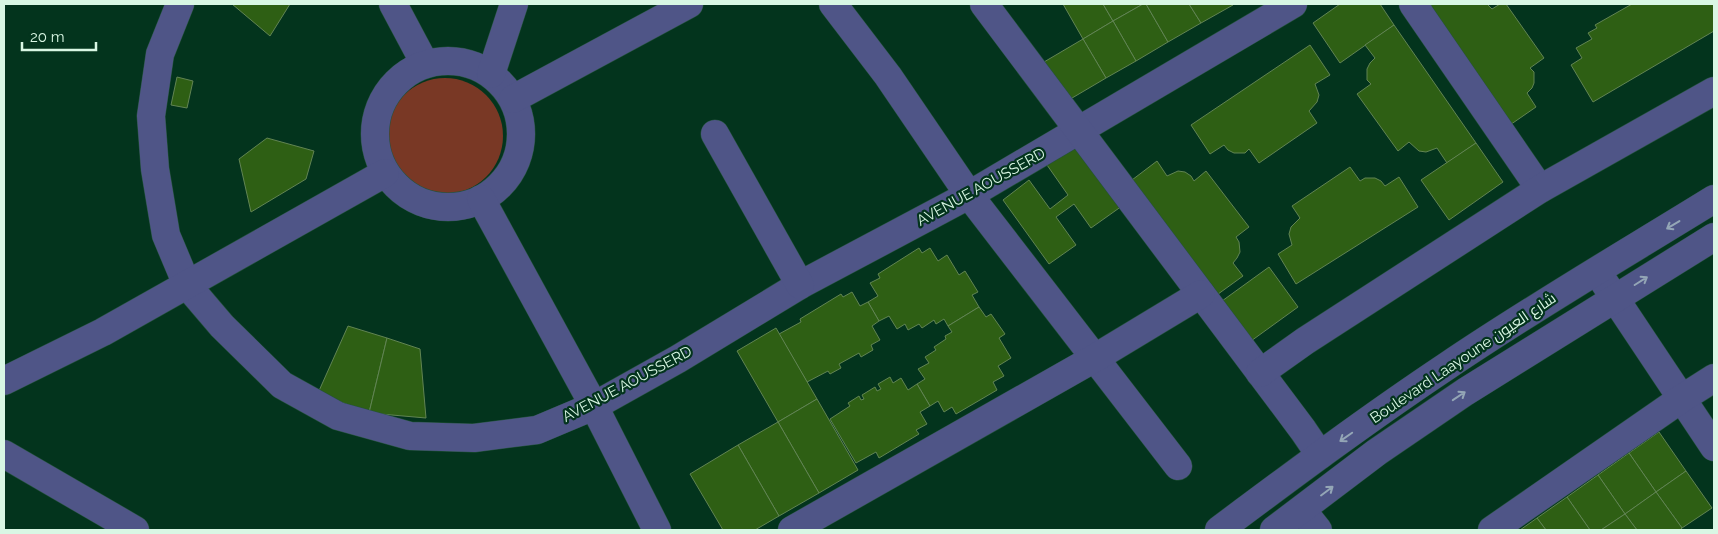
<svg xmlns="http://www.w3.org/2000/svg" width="1718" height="534" viewBox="0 0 1718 534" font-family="Raleway,Cairo,sans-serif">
<rect width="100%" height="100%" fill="#03341d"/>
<circle fill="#793825" cx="445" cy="136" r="58"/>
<g fill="#2e5f14" stroke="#618453">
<path d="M232,4H290L270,36Z"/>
<path d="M1063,4H1103L1113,21L1083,39Z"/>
<path d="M1103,4H1143L1113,21Z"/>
<path d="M1143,4H1146L1168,42L1136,61L1113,21Z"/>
<path d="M1146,4H1189L1201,23L1168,42Z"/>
<path d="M1189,4H1232L1233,5L1201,23Z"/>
<path d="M1340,4H1380L1394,25L1340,63L1313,23Z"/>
<path d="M1433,4H1487L1492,9L1500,4H1506L1544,58L1530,68L1534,72V83L1532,88L1527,93L1536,107L1507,127L1426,9Z"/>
<path d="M1632,4H1714V31L1593,102L1571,65L1582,58L1576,48L1592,39L1588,33L1597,28L1595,25Z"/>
<path d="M1113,21L1136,61L1106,78L1083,39Z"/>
<path d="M1394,25L1476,143L1447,163L1437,148L1426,152L1419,151L1409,142L1398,151L1357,94L1371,84L1367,80V69L1370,63L1375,58L1365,45Z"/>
<path d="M1083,39L1106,78L1067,101L1044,62Z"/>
<path d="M1310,45L1330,75L1315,84L1319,95L1317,102L1309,111L1317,123L1259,163L1249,149L1245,153H1234L1228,150L1224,145L1210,154L1191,125Z"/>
<path d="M177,77L193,81L187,108L171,105Z"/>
<path d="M267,138L314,151L306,179L251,212L239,159Z"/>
<path d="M1079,143L1122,206L1091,228L1074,204L1056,217L1076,245L1049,264L1003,200L1029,180L1050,209L1068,195L1047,165Z"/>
<path d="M1476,143L1503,182L1449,220L1421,180Z"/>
<path d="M1157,161L1167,176L1178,171L1185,172L1191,176L1194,181L1206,171L1249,227L1236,237L1239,242L1240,252L1237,258L1233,263L1243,276L1214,297L1128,183Z"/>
<path d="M1350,167L1360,181L1365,178H1375L1381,181L1385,186L1399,177L1418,207L1296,284L1278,254L1292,245L1289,234L1291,227L1300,218L1292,206Z"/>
<path d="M919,248L922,253L930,248L938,261L947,255L959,275L965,271L978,292L972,295L979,307L948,326L944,319L936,324L934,320L922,328L919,324L908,330L905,324L897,329L889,316L879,321L868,302L878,296L870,283L880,278L878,274Z"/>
<path d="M1269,267L1298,307L1251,341L1222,301Z"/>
<path d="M852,292L860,306L868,302L879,321L872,326L880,340L871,345L873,350L861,357L859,353L839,364L841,368L830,374L828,371L807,382L779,334L801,322L800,319L841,294L843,297Z"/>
<path d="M979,307L986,317L991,314L1005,334L999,338L1011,358L998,366L1004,376L993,382L997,390L956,414L952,407L944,412L938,401L930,406L917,384L925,379L918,369L929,363L925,357L936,350L934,347L946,339L945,336L952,332L948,326Z"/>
<path d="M348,326L387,338L369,413L318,393Z"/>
<path d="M776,328L817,399L778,422L737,351Z"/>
<path d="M387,338L420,349L426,418L369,413Z"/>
<path d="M890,377L893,383L901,378L908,390L917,384L930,406L920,412L927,424L916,430L919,434L879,458L876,452L856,463L830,419L850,406L848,403L859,396L861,400L864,399L862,395L875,387L877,391L881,389L878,384Z"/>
<path d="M817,399L858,470L819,493L778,422Z"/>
<path d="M778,422L819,493L779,516L738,445Z"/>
<path d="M1659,432L1686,471L1656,492L1629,453Z"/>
<path d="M738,445L779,516L755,530H723L690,474Z"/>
<path d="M1629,453L1656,492L1625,514L1598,475Z"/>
<path d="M1686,471L1712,508L1682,528L1656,492Z"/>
<path d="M1598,475L1625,514L1601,530H1590L1567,497Z"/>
<path d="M1656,492L1682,528L1680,530H1637L1625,514Z"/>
<path d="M1567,497L1590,530H1546L1537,518Z"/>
<path d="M1625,514L1637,530H1601Z"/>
<path d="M1537,518L1546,530H1520Z"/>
</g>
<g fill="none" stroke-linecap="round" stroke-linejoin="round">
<g stroke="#25533d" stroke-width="29">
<g id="minor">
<path d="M180,4L160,54L151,116L155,169L166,235L187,285L222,326L282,385L338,416L410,436L474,438L537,430L594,406L678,359L800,285L969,195L1293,4"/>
<path d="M393,4L425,64"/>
<path d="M833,4L888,76L969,195L1178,466"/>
<path d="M984,4L1303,430L1320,455"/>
<path d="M1413,4L1540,189"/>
<circle cx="448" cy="134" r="73"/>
<path d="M491,74L514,4"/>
<path d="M513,99L689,4"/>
<path d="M715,134L800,285"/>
<path d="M481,199L594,406L657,530"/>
<path d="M1604,282L1714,447"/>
<path d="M1260,373L1305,341L1540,189L1714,91"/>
<path d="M4,381L103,332L385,173"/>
<path d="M4,454L135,530"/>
<path d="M1302,510L1318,530"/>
<path d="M792,530L1095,358L1201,294"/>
<path d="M1219,530C1294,474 1369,418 1447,366C1534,307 1625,254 1714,199"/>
<path d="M1274,530L1377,452L1465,392L1714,237"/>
<path d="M1492,530L1681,399L1714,378"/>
</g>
</g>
<use href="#minor" stroke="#4f5587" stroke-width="28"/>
</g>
<defs><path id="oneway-shaft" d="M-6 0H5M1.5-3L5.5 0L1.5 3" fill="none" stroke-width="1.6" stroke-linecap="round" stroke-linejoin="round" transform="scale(1.25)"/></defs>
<g stroke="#94a6b6">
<use href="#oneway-shaft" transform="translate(1673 225) rotate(149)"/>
<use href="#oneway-shaft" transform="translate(1641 281) rotate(-32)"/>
<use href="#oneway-shaft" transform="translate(1459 396) rotate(-34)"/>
<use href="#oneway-shaft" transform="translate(1346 437) rotate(145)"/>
<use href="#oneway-shaft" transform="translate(1327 491) rotate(-37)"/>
</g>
<g text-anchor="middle" stroke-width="4.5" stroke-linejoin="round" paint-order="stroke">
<g font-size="15" fill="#d9f7e4" stroke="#03341d">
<text transform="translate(981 187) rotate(-29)" y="5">AVENUE AOUSSERD</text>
<text transform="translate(1463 358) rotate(-34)" y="5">Boulevard Laayoune شارع العيون</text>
<text transform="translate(627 384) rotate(-28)" y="5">AVENUE AOUSSERD</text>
</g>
</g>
<rect width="1718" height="534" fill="none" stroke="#d9f7e4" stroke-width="10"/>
<path d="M22 42v8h74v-8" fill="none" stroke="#d9f7e4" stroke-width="2.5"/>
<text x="30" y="42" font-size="15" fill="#d9f7e4" stroke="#03341d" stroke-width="4" paint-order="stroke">20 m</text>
</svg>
